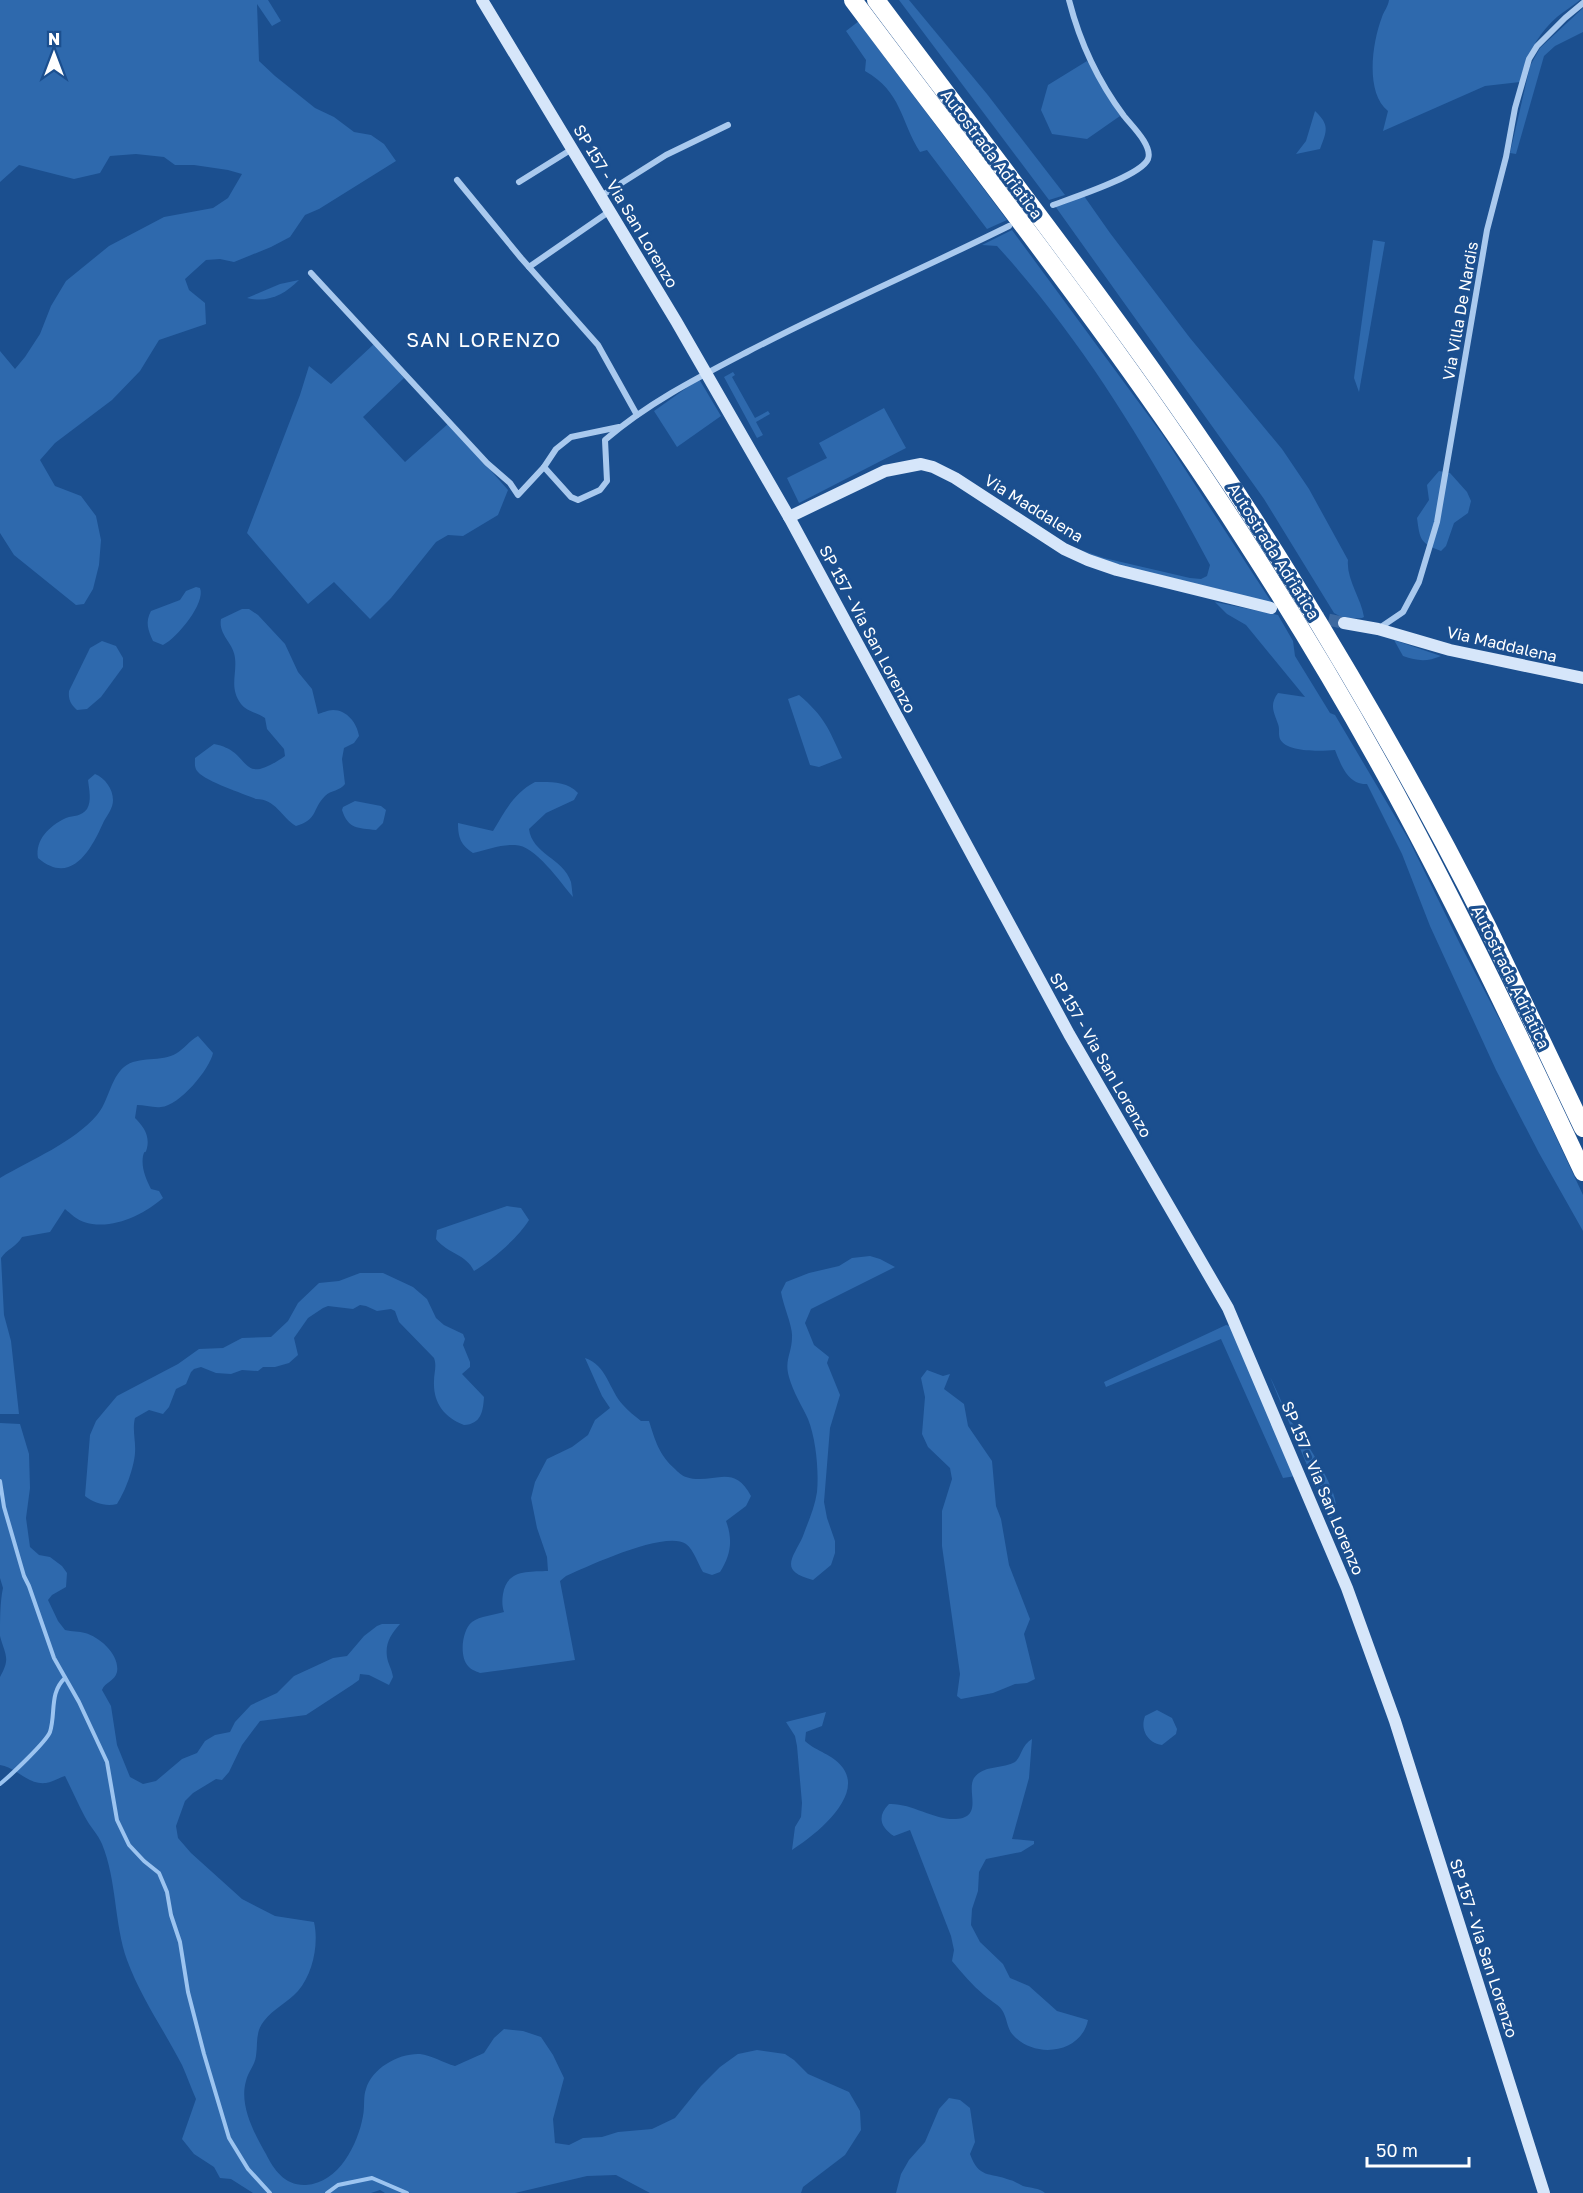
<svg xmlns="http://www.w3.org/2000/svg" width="1583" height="2193" viewBox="0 0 1583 2193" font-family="'Golos Text',sans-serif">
<rect width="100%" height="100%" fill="#1b4f8f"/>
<g fill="#2e69ad">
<path d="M0,0H268L281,21L272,26L257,4L259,61L275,76L315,108L334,117L354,132L371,135L384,144L396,161L319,209L305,215L290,237L271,247L234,262L220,259L206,260L185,279L189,290L205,303L206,324L159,340L140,371L112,400L55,443L40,460L55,486L81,496L96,516L101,540L99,565L93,589L84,604L76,605L14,555L0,533V351L15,369L25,357L40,334L51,306L66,281L109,246L164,217L213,208L228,198L242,174L228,170L194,165H175L164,157L136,154L110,156L100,173L74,179L19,165L0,182Z"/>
<path d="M899,0H909L987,94L1065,195L1049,200Z"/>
<path d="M1389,0H1580C1573,6 1564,11 1557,17C1537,35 1526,56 1520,82L1485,86L1383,131L1388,111C1365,93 1372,43 1382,17C1384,11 1388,7 1389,0Z"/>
<path d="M1583,8V32L1555,46L1544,56L1516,154L1510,153L1530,66L1540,48Z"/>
<path d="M859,21L868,35L1007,220L987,229L927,150L920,152C900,120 902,92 865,71L866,60L846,31Z"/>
<path d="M1087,61L1120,116L1087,139L1052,134L1041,110L1048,85Z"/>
<path d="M1315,111C1330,125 1327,131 1320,149L1296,154L1306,141Z"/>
<path d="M1084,196L1110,233L1190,338L1282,449L1309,489L1348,560C1346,579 1361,598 1364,617L1362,618L1345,619L1334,613L1264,499L1055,206Z"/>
<path d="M1012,230L1162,434L1274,606L1222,590L1113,564L1081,550L1104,558L1190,578L1201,579L1207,576L1210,565C1150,452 1083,340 997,246L982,245Z"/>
<path d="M1373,240L1385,242L1359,392L1354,378Z"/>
<path d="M299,280C284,295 268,303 247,298L280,284Z"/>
<path d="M374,344L404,378L363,417L405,462L449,423L508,490L498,515L463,536L448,535L436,542L391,598L370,619L334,582L308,604L247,533L300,395L309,366L331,384Z"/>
<path d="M733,372L735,375L732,377L755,418L768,411L770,414L756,422L763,435L757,438L724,377Z"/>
<path d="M699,379L721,416L677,447L654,411Z"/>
<path d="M884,408L906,448L799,503L787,478L827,458L819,443Z"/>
<path d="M1439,471L1450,473L1467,492L1471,501L1468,513L1454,523L1446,546L1441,551C1420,543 1420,540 1417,518L1429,500L1427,485Z"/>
<path d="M196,587L200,588C206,603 177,638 163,645L153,641C148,630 145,622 151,611L180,600L186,591Z"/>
<path d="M1215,602L1278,615L1293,641L1295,656L1330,713L1335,715L1409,840L1460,944L1514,1047L1583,1195V1231L1539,1153L1496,1070L1430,926L1402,854L1367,784C1348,785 1341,765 1335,750C1322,751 1287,753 1280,739C1278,734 1280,729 1278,724C1274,712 1269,705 1278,693L1305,697L1246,625L1227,614Z"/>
<path d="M242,609H249L258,615L285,644L298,672L312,689L318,714C322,713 328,710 333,710C347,710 357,723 359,736L354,743L344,748L342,759L345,784C340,791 331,790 325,796C312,809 318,820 296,826C281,817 276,799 256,799C242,793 207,782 198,772C194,768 195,763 195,758L214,744C254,751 237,789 285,756L284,749L267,729L265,718C258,713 246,711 241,704C229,688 237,675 235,658C234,643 218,635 221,619Z"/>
<path d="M1394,640L1441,656C1427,662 1417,661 1403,656Z"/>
<path d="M102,641L116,646L123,658V667L101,697L87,709L77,710C71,705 68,699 69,691L90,648Z"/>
<path d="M799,695C824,716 829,729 842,758L819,767L810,765L788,699Z"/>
<path d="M95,774C105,778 113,789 113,800C113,808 108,814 104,821C92,848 72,887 38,858C35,840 49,826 66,818C74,815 81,817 87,809C92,801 89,789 88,780Z"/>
<path d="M535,782C551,782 567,781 578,793L574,800L546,813L529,829C532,854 563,858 571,882C572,887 572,893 573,897C560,882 535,845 515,845C502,844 486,850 473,853C461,845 458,838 458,823L493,831C505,811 514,793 535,782Z"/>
<path d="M355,801L381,806L386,810L383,823L376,830C358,828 348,829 342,810L343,807Z"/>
<path d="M198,1036L213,1053C210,1069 179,1106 161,1107C154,1108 144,1105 137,1105L135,1118C143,1126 150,1135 147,1148C145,1156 145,1148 143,1156C141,1168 146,1179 151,1189L159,1191L163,1198C143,1215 111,1231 84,1222C77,1220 71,1214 65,1209L50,1232L22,1237C16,1247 7,1249 1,1258L4,1315L11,1341L19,1414H0V1178C31,1160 74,1142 97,1115C109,1101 110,1079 124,1067C139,1055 161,1063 177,1053C184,1049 189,1041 198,1036Z"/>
<path d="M507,1206L521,1208L529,1220C518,1238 492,1260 474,1271C466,1254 448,1254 436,1239L437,1230Z"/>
<path d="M870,1256L880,1259L895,1267L811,1309L805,1323L814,1345L829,1357L827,1363L840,1395L830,1428L824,1502L827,1518L835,1541V1553L831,1565L813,1580C777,1571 794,1557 803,1536C808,1522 815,1507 817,1492C819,1471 816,1439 808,1419C802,1406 793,1392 789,1377C784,1360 792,1353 792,1337C793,1327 783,1305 781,1292L786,1282L809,1273L839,1266L852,1258Z"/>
<path d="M360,1273H383L413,1287L427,1299L436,1318L444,1325L463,1334L465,1339L463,1345L470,1362V1367L462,1374L484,1397C483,1412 481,1424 464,1425C444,1417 433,1403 434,1381C434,1373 437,1366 434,1358L399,1322L395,1311L391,1309L377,1311L366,1306L360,1305L353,1309L328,1306L323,1308L308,1318L294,1338L298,1355L289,1363L275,1367H263L258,1371L242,1370L231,1374L216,1373L201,1367L194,1369L191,1372L186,1384L176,1389L169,1407L163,1414L149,1410L135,1418C132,1430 136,1441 135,1453C134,1468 125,1492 117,1504C106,1507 94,1503 85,1496L90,1435L96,1421L117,1396L178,1364L199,1349L223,1348L242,1338L271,1337L288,1321L298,1303L319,1283L339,1281Z"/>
<path d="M1226,1325L1230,1326L1296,1476L1283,1478L1221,1339L1106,1387L1104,1382Z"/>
<path d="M585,1358C607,1365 609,1390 623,1405C628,1411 635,1416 641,1421H649C655,1440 659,1455 675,1469C678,1472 682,1476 686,1477C712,1486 733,1461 751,1496L746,1506L726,1521C733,1540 731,1555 720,1572L712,1575L703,1572C698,1564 694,1550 686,1544C665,1530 589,1566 566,1576L560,1581L575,1660L480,1673C476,1671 471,1670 468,1666C459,1656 462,1630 472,1622C480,1616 494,1615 504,1612C502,1606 502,1600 503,1594C507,1569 529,1572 548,1571L547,1557L537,1528L531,1498L535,1482L547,1459L572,1447L588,1435L595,1420L610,1408L602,1396Z"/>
<path d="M927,1370L943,1376L950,1374L944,1389L964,1404L968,1426L992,1461L996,1506L1001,1519L1009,1565L1030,1619L1024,1634L1035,1679L1027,1683L1015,1684L993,1693L961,1699L957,1696L960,1674L942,1546V1511L952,1479L950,1468L928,1447L922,1434L925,1397L921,1378Z"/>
<path d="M1270,1377C1278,1392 1284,1410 1293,1424C1305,1440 1337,1488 1336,1507C1335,1512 1333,1516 1330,1520Z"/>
<path d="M0,1423L20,1424L29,1454L30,1488L26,1518L30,1547L39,1555L50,1557L62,1566L67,1573L66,1587L52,1595L48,1600L58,1621L65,1630C72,1632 79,1631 85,1633C100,1637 120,1655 117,1672C115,1681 105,1682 102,1690L111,1706L117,1745L130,1777L143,1784L156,1781L182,1759L197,1753L205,1741L215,1735L230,1732L235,1722L251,1705L277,1693L294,1676L333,1658L347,1656L364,1636L377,1626L382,1624H400C391,1634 385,1643 387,1657C388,1664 392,1669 393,1677L389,1685L369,1675L360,1674L359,1680L352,1685L306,1715L260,1721L242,1745L229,1772L222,1780L216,1779L193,1793L185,1801L176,1826L178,1838L191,1853L242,1899L275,1916L314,1922C319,1944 313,1974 298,1991C288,2002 273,2009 264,2021C255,2032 258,2043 256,2056C255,2065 248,2072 246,2081C239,2105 254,2133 266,2154C274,2170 285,2186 306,2185C339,2183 358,2144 363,2116C365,2107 363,2097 366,2089C372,2068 399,2053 420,2054C431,2055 444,2063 455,2066L484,2053L494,2038L504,2029L523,2031L541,2037L553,2055L564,2078L553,2119L555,2143L569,2145L583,2138L602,2137L618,2132L652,2129L675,2118L701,2086L720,2067L738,2054L757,2050L785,2054L794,2060L808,2074L849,2092L860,2111L861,2130L845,2155L803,2187L801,2193H650L616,2175L587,2176L515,2193H385L380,2190L371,2193H253L231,2179L220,2178L214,2167L194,2154L182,2139L196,2099C191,2088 187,2076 182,2065C164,2030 141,1998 127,1960C114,1923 117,1881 102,1844C98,1834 90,1827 85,1817C78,1804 72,1790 65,1776C59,1778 52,1782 46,1783C27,1785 18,1768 0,1765V1677C11,1658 5,1655 0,1636C0,1621 0,1601 3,1588L0,1578Z"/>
<path d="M1157,1710L1172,1718L1177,1729L1176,1734L1162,1745C1147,1743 1140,1729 1145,1716Z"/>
<path d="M826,1712L822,1726L806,1732L805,1741C817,1752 833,1754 843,1768C864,1797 814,1836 792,1850L795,1827L801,1817L802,1803L797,1746L795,1736L786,1722Z"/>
<path d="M1032,1739L1029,1778L1012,1839L1034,1841V1844L1021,1852L986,1859L979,1872L978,1891L972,1909L971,1925L980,1942L1003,1964L1010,1978L1029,1986L1057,2011L1088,2020C1081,2054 1034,2059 1013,2035C1007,2029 1007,2017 1002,2010C998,2004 989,2000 984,1995C972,1985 962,1973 952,1961L954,1950L951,1936L910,1830L894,1836C880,1827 877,1816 889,1804C912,1803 933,1820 956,1819C984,1817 966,1791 974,1778C984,1765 1000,1769 1013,1763C1022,1759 1020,1746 1032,1739Z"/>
<path d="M949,2098L960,2100L970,2108L975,2142L970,2154C979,2179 989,2172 1010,2180C1015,2181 1018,2184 1023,2186C1031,2188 1039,2188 1045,2193H896L901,2174L909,2160L925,2142L939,2109Z"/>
</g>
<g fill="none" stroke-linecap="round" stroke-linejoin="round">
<g stroke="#9cc4f0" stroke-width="4">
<path d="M0,1481L4,1507L24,1576L29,1586L54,1658L79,1702L107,1762L117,1820L129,1845L144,1861L159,1873L167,1892L171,1915L180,1942L188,1992L204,2054L229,2138L248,2169L270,2193"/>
<path d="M0,1784C10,1776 46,1742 50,1732C56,1713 49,1693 65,1678"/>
<path d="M327,2193L338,2185L372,2178L407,2193"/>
</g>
<path stroke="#3d69a0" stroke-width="12" stroke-dasharray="12 6" stroke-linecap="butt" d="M1311,616L1344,623"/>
<g stroke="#a9c9ee" stroke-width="6">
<path d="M457,180L521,258L598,345L637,415"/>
<path d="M519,182L572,149"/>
<path d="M601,196L666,155L728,125"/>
<path d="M1053,205C1072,198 1141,176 1148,159C1153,146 1132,126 1124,116C1097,80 1080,43 1069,0"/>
<path d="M529,267L610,211"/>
<path d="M311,273L487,463L510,483L518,495L544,467L556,449L571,437L619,427"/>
<path d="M544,467L571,497L578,500L600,490L607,481L605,440C648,403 697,378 747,352C833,307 922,269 1009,226"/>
<path d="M1378,629L1403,612L1419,582L1437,522L1487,230L1506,157L1515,108L1529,59L1537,46L1565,18L1583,3"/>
</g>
<g stroke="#d6e6fa" stroke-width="12">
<path d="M482,0L676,321L789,517L1069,1034L1228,1308L1347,1588L1395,1721L1544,2193"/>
<path d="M789,517L885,471L921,464L933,467L955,478L1064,549L1088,560L1117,570L1271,608"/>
<path d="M1344,623L1378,629L1450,650L1583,678"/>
</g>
<g stroke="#fff" stroke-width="18">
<path d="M853,0C983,174 1120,346 1238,529C1293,614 1346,702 1395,792C1462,916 1523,1044 1583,1172"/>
<path d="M876,0C1018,190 1166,376 1291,578C1361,691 1428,808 1488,928C1520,994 1551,1062 1583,1128"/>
</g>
</g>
<g text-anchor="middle" stroke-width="6" stroke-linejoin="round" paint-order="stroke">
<g font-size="16" fill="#fff" stroke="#1b4f8f">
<text transform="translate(992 154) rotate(53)" y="6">Autostrada Adriatica</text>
<text transform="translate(626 206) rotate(59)" y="6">SP 157 - Via San Lorenzo</text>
<text transform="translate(1460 311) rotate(-80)" y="6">Via Villa De Nardis</text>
<text transform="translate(1034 508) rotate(32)" y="6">Via Maddalena</text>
<text transform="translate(1274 551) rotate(58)" y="6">Autostrada Adriatica</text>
<text transform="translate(868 629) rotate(62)" y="6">SP 157 - Via San Lorenzo</text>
<text transform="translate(1502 644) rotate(13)" y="6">Via Maddalena</text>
<text transform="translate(1511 977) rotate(64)" y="6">Autostrada Adriatica</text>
<text transform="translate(1101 1055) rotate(60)" y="6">SP 157 - Via San Lorenzo</text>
<text transform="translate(1323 1488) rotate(67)" y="6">SP 157 - Via San Lorenzo</text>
<text transform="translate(1484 1948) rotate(72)" y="6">SP 157 - Via San Lorenzo</text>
</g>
<g font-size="20" letter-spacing="1.5" fill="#fff" stroke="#1b4f8f">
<text x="484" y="347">SAN LORENZO</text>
</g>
</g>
<g transform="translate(54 54)" stroke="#1b4f8f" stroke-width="4.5" paint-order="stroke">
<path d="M0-4.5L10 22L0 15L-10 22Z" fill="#ffffff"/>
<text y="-9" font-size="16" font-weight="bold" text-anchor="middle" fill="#ffffff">N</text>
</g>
<path d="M1367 2157v9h102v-9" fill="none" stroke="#ffffff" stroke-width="3"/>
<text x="1376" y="2157" font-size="18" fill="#ffffff" stroke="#1b4f8f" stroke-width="4.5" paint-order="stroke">50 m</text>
</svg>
